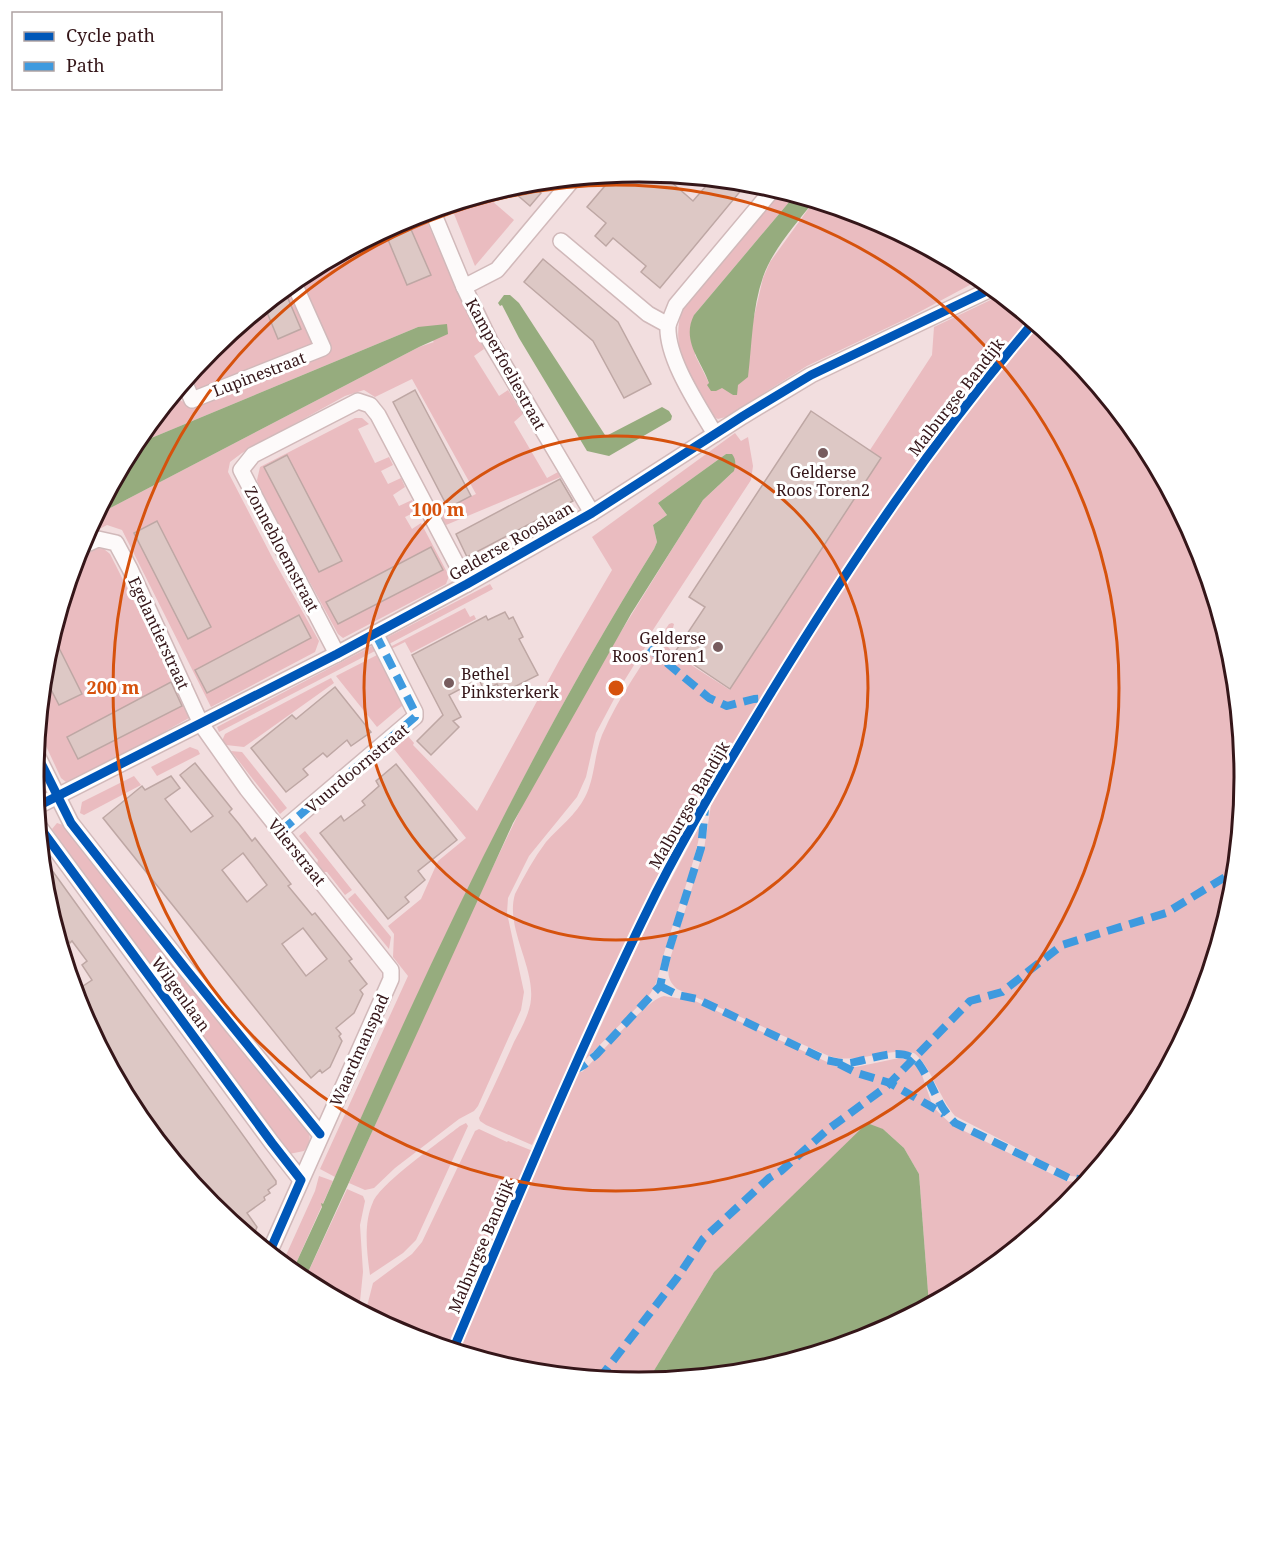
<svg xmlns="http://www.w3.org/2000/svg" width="1277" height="1554" viewBox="0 0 1277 1554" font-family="'Noto Serif',serif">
<rect width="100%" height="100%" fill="#f2dedf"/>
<g fill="#eabcc0">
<path d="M780,190L795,195L694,315L695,355L709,383L726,389L733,395L738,385L763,278L770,262L814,201L871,218L981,279L910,317L807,366L726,417L718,419L710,415C691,378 668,350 683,307Z"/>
<path d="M484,194L514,220L475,266L450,204Z"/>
<path d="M423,213L484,349L474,356L499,396L508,390L523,414L514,422L547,478L558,472L561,477L446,525L438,512L476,494L412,379L375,397L364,390L345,396L242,453L230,462L228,472L273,559L319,641L315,652L211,707L122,530L107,525L84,537L95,516L419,347L434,342L418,327L132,446L176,391L181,401L191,403L328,346L298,277L407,217Z"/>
<path d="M285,287L315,347L198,396L189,375L211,349Z"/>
<path d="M1001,295L1030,319L924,452L849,561L770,684L674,850L629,939L532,1145L486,1125L480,1121L479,1118C491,1093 503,1067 514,1042C521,1029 530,1013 531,999C534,965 505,927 515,894C524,876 534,858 546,842C559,827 576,815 585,797C595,778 594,755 602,735C619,696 645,660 669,624L672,623L674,624L668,647L674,654L730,690L835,494L866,448L870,450L932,355L934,327Z"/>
<path d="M1038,325L1067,349L1142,441L1198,546L1232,659L1244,777L1232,895L1198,1009L1142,1114L1089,1178L1071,1176L955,1116C940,1099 929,1063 914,1053C886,1047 857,1065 829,1056L677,989C666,979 668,972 670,959L704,849L711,805L744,746L818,626L892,514L946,439L1010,357Z"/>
<path d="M355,418H362L369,424L358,429L375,463L389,457L393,465L381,471L388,484L401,478L405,487L393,495L399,506L412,500L417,511L405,517L412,529L421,523L449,576L446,584L343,638L338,634L260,491L257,480L260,467Z"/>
<path d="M735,433L741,441L748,437L753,466L751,480L649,636V641L621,686L596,733L586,777L577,797L529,856L508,898L507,913L524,992L521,1010L478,1106L474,1111L459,1119L395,1168L374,1188L365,1190L349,1183L462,931L526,798L604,659L679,538L703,500L732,473L726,454L658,503L667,515L653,525L657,542L654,549C529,749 430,962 335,1177L320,1169L408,976L393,957L394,934L388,926L421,899L438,861L466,838L394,749L408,736L414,743L413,745L477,811L560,659L612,570L592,537Z"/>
<path d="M98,548L104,549L110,554L189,711V718L107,764L66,782L61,778L38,729L45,659L75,560Z"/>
<path d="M490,584L493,589L389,644L386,638Z"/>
<path d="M465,608L470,617L474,615L476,619L411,653L405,642L391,649L390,647Z"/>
<path d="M372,646L375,651L219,732L217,727Z"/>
<path d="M377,655L403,705L377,727L336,676Z"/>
<path d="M331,678L334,683L244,747L226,745L222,741L225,734Z"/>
<path d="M190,747L198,750L200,754L157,776L151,767Z"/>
<path d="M231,751L242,752L287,808L280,814Z"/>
<path d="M134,776L141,785L84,815L80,813L82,802Z"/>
<path d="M57,823L63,825L307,1128C311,1137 311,1143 304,1151L289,1154L84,878L52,829Z"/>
<path d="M700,825L701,828C693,870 677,910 665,950C660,965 659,982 650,994L585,1060L649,921Z"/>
<path d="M305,831L352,890L345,895L327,872H320L316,867L318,860L299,836Z"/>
<path d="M355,893L391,937L389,949L348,899Z"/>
<path d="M664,996L695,1001L838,1067H856L899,1058L912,1061L922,1075L933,1107L952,1125L1066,1181L1085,1183L1066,1205L975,1281L929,1305L919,1174L904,1148L883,1129L714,1272L647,1382H638L520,1371L458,1352L579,1071L582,1072C598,1057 647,999 664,996Z"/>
<path d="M466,1123L468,1126L416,1240L403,1253L370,1275C367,1253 363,1223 373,1202C381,1183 441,1141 460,1126Z"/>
<path d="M479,1129L507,1142L508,1141L533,1151L447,1349L406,1336L365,1314L373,1283L412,1254L422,1242L475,1131Z"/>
<path d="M319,1176L333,1181L292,1272L282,1264L315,1191Z"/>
<path d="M347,1189L363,1196L365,1201L360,1225L363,1272L359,1311L304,1281Z"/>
</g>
<g fill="#96ac7e">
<path d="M795,195L814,201C796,224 773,249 763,277C752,308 752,345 748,377L738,385L737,395H733L722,388L716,391H711L707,385L709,383C701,360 681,341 694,315Z"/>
<path d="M504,295H510L519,303L605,435H608L662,407L669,411L672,416L671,420L609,456L587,451L519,338L502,305L500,306L498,303Z"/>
<path d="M447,324L448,334L419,347L95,516L132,446L418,327Z"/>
<path d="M726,454H732C736,459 736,465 734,471L703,500L631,614L513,823L304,1281L292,1272L322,1207L321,1203L323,1204C421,979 524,757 654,549L657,542L653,525L667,515L658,503Z"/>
<path d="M867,1123L883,1129L904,1148L919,1174L929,1305L870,1337L756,1371L647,1382L714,1272Z"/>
</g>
<g fill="#ddc8c5" stroke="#bea7a4" stroke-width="1.5" fill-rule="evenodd">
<path d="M639,172L662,174L693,201L712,179L748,182L660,288L641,272L646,266L613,238L606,246L595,236L606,223L587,207L615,174Z"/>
<path d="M528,182L541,193L530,206L508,187Z"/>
<path d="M406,218L431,275L407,285L384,230Z"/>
<path d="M543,259L618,322L651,384L624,398L593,341L524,282Z"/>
<path d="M284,289L301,329L278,339L264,305Z"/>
<path d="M415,390L471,496L448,508L393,402Z"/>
<path d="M811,411L881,458L730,689L675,652L705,607L689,597Z"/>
<path d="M287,455L342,561L319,572L264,467Z"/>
<path d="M560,479L573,501L467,557L456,534Z"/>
<path d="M157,521L211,627L188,639L134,533Z"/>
<path d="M431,547L443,570L338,624L326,602Z"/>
<path d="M505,612L509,619L513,617L523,637L519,639L538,675L502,693L497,684L484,691L479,679L449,695L461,717L453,721L459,727L431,755L417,741L443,715L412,655L486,616L488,620Z"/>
<path d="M299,615L311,638L207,693L195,670Z"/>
<path d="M52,634L82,694L59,705L43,674L45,659Z"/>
<path d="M171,682L182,706L78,759L67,737Z"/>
<path d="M335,687L371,732L351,746L347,740L327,757L323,753L303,769L308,775L286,792L251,748L292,715L296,719Z"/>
<path d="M195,763L232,809L229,812L239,824L252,841L255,838L291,884L288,886L298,898L312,915L315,913L352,959L349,961L367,984L360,990L363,994L354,1013L336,1028L341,1034L339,1036L342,1041L330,1067L322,1073L320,1070L311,1078L103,818L142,786L145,790L171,776L180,788L165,799L191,832L213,816L180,775ZM243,853L267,885L247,902L222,870ZM303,928L327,959L306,976L282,944Z"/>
<path d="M396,764L457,840L418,871L425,880L405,897L409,902L388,919L320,833L341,816L344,821L365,805L362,801L379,786L376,781Z"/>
<path d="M41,855L276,1181V1184L268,1190L270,1193L264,1197L265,1200L247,1213L257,1227L252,1239L210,1205L119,1084L79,1008L74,992L92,980L82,965L87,961L72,941L70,943L52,921L45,895Z"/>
</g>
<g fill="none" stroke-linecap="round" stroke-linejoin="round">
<g stroke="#d1b9ba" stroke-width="18">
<g id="street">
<path d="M432,210L464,287L490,341L592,513"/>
<path d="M561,241L648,314L668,325C666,358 698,405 715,434"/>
<path d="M464,287L497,270L574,178"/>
<path d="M668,325L676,305L774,188"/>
<path d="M184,381L192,400L323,348L293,281"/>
<path d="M78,548L98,539L116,543L130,569L201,724L247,789L391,970V979L269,1253"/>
<path d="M337,654L241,470L253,455L358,401L370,405L378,415L467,584"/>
<path d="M35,751L71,823L185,968L320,1134"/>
<path d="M36,807L337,654L467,584L592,513L743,416L811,375L993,288"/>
<path d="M38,825L272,1143L301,1180"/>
<path d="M281,831L415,717V712L375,633"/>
</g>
</g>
<use href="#street" stroke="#fdfafa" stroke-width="15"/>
<g stroke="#3e9adf" stroke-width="8" stroke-dasharray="15 8" stroke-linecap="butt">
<path d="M649,648L709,698L727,706L754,699L768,698"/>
<path d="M281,831L415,717V712L375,633"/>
<path d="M660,986L678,995L697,999L826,1060C833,1061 841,1064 849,1063C869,1061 904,1043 919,1064C933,1084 937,1106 955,1123L1069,1178L1087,1180"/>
<path d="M839,1064L857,1073L890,1083L944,1114"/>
<path d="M573,1071L584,1065L596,1055L660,986L667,956L701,848L705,809"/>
<path d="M599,1379L677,1278L703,1239L769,1178L781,1171L827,1130L886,1087L970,1001L1002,992L1062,945L1166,913L1235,871"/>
</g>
<g stroke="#fff" stroke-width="13">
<g id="cycleway">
<path d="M35,751L71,823L185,968L320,1134"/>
<path d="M36,807L337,654L467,584L592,513L743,416L811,375L993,288"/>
<path d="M38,825L272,1143L301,1180L269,1253"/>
<path d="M453,1350C518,1197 582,1042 656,893C691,824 732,757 772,691C851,562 935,437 1034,322"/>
</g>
</g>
<use href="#cycleway" stroke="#0057b8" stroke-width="9"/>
</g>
<g fill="none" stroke="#d6520d" stroke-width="3">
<circle cx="616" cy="688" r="252"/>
<circle cx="616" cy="688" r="503"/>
</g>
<g fill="#775c5e" stroke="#fff" stroke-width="2">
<circle cx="823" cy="453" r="6"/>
<circle cx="718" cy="647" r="6"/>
<circle cx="449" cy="683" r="6"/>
</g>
<g text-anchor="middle" stroke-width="6" stroke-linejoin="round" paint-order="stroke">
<g font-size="16" fill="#351619" stroke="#fff">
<text transform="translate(506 364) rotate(61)" y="6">Kamperfoeliestraat</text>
<text transform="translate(259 374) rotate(-21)" y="6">Lupinestraat</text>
<text transform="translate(956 397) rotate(-52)" y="6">Malburgse Bandijk</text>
<text transform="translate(511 541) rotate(-30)" y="6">Gelderse Rooslaan</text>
<text transform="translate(282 549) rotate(62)" y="6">Zonnebloemstraat</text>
<text transform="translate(159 633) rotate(65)" y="6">Egelantierstraat</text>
<text transform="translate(357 768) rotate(-40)" y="6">Vuurdoornstraat</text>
<text transform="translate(689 805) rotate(-60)" y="6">Malburgse Bandijk</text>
<text transform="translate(297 852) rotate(51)" y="6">Vlierstraat</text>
<text transform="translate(181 994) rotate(54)" y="6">Wilgenlaan</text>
<text transform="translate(359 1050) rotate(-66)" y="6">Waardmanspad</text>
<text transform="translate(481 1246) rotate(-67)" y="6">Malburgse Bandijk</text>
</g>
<g font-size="16" fill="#351619" stroke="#fff">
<text x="823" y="478">Gelderse<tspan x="823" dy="18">Roos Toren2</tspan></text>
<text x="706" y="644" text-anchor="end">Gelderse<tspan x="706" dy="18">Roos Toren1</tspan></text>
<text x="461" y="680" text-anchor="start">Bethel<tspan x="461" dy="18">Pinksterkerk</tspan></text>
</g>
</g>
<path d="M0 0H1277V1554H0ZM44 777a595 595 0 1 1 1190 0a595 595 0 1 1-1190 0Z" fill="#fff" fill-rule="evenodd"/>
<path fill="none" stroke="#351619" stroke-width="3" d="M44 777a595 595 0 1 1 1190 0a595 595 0 1 1-1190 0Z"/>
<circle cx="616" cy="688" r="9" fill="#d6520d" stroke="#fff" stroke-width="3"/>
<g font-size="18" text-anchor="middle" font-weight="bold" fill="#d6520d" stroke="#fff" stroke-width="6" stroke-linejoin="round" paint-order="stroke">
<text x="438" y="516">100 m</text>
<text x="113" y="694">200 m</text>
</g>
<rect x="12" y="12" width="210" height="78" fill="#ffffff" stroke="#aea2a3" stroke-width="1.5"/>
<rect x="24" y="32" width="30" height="9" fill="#0057b8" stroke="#aea2a3" stroke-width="1.5"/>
<text x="66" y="42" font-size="18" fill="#351619">Cycle path</text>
<rect x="24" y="62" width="30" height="9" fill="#3e9adf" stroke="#aea2a3" stroke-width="1.5"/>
<text x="66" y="72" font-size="18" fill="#351619">Path</text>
</svg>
